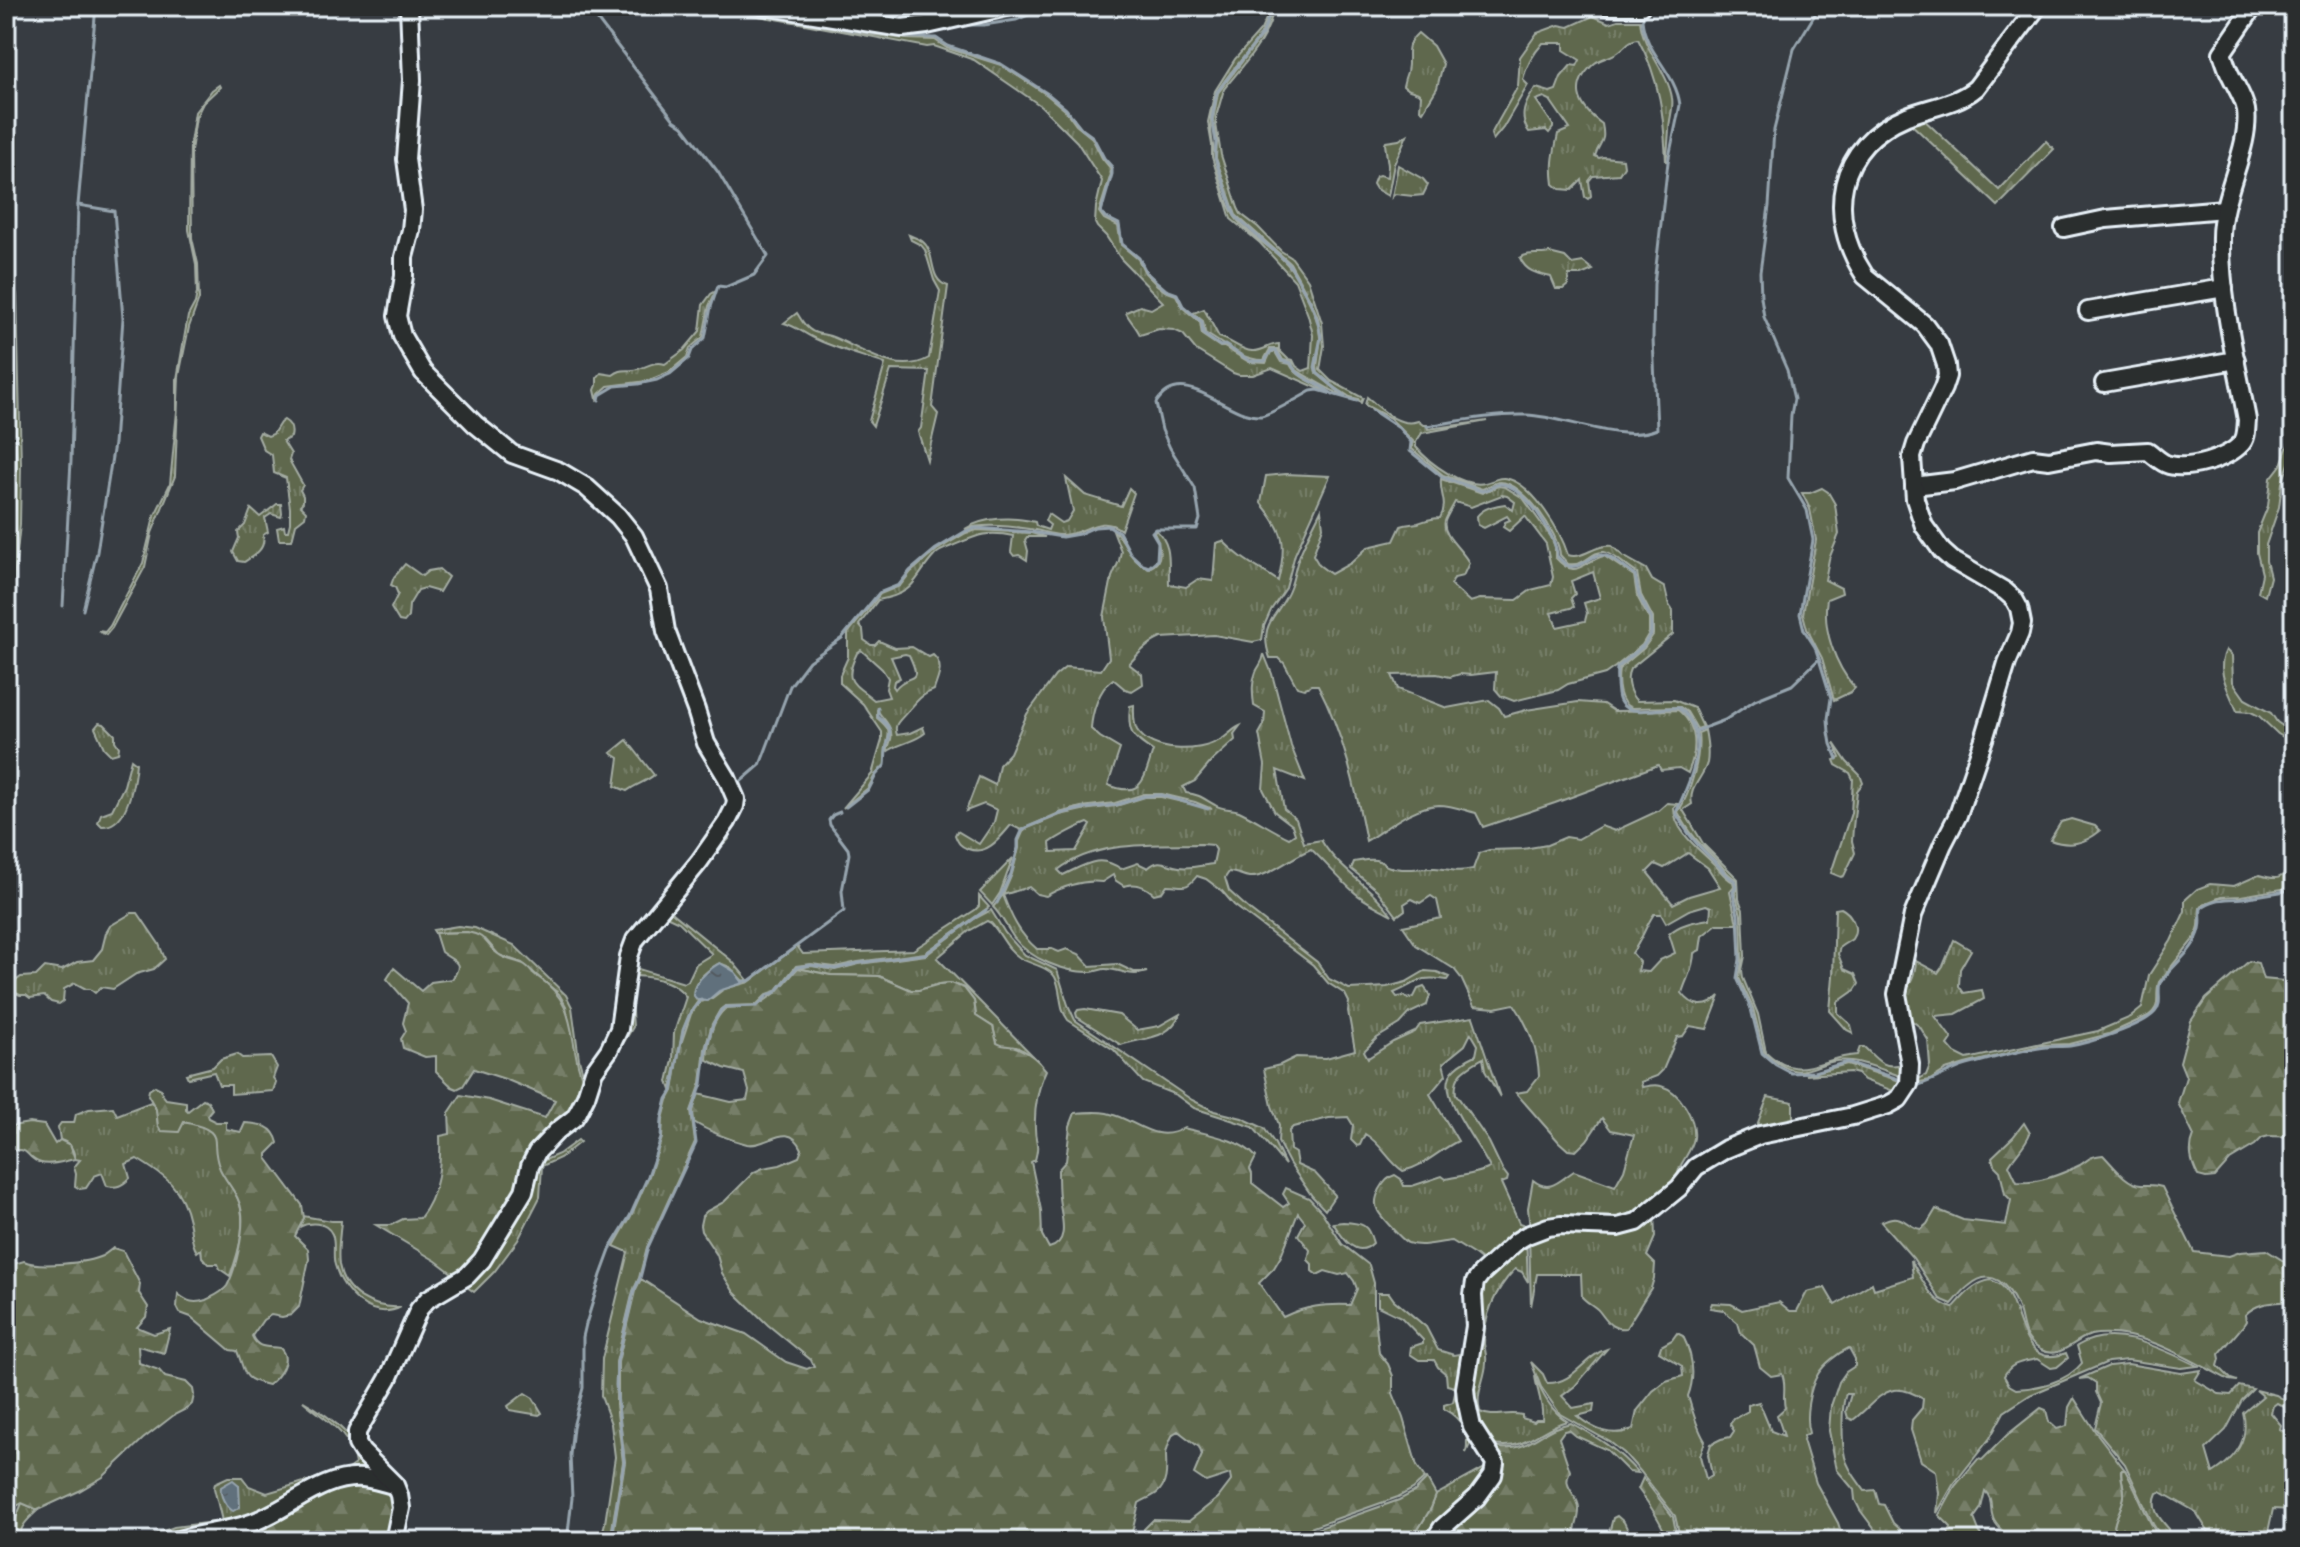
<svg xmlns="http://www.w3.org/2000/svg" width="2300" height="1547" viewBox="0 0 2300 1547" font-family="Caveat,sans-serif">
<defs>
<pattern id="grass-tufts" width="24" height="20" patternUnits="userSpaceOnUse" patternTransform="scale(2)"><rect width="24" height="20" fill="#5f684e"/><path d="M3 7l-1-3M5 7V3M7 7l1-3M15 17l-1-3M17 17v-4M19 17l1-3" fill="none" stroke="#767e68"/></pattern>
<pattern id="forest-firs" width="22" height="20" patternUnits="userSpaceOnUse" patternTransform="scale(2)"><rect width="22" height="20" fill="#5f684e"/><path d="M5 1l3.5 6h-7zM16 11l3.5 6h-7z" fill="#767e68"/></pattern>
<pattern id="water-ripples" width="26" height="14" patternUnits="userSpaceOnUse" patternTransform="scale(2)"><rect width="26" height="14" fill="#60707c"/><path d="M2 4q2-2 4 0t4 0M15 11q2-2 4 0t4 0" fill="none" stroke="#525a60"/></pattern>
</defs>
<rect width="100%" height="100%" fill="#373c42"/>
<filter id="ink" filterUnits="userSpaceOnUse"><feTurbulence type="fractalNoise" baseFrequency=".0125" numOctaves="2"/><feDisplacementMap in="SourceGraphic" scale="16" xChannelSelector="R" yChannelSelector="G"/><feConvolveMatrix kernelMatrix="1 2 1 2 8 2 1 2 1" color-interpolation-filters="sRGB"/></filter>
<g filter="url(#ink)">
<g fill="url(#grass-tufts)" stroke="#a4aca3" stroke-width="2" fill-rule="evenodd">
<path d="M697,6H712L791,19L852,32L906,39L935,40L947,48L1001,65L1047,95L1065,110L1076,125L1092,138L1102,158L1110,168L1111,174L1099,212L1104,219L1118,226L1121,245L1138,259L1145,273L1157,285L1165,291L1176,295L1182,307L1200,322L1202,335L1220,347H1224L1249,362L1266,363L1271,352H1275L1281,362L1290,364C1297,379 1317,382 1329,393L1272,368L1253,375H1239L1233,373L1196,350L1183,334L1174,330L1159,329L1140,335C1137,327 1126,316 1126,312L1140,306L1151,309L1163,302L1121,259L1106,236L1097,227L1095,223L1096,207L1102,181L1077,142L1041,106L974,60L934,46L927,47L794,22Z"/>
<path d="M1268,6H1271C1266,51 1214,71 1211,116C1209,137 1223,205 1238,221C1257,242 1284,253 1298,280C1307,297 1319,318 1320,337C1321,350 1313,360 1316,373L1344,396C1339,395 1298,372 1294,368C1293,367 1293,364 1292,362L1283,360L1277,349H1270L1264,360C1243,361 1222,343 1205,333L1203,321L1193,313L1204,309L1219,337C1231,340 1240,350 1252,351C1263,352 1269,344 1279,344V350L1288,359L1293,360L1296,366L1303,371L1311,368L1313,335L1308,315L1295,281L1260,243L1231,219L1212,157V145L1208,122L1215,91L1235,59L1261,30L1266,19Z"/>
<path d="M1273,6H1274C1270,38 1244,64 1224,89L1216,117V124L1221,155L1238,208L1241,214L1258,227L1281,251L1292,258L1308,280L1322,323L1324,346L1320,370L1331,381L1363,398L1361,403L1358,399L1350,397L1333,386L1318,373L1317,367L1321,337L1318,318L1311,301L1290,263L1236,215L1216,158L1217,142L1213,120L1218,93L1264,33Z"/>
<path d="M1593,16L1609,23L1618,20H1640C1642,49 1668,71 1672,98C1674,108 1669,119 1669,130C1668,142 1668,149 1666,162C1664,117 1660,79 1638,39C1628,40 1626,47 1618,52C1611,57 1602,58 1595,63C1569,85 1577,106 1602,124C1606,144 1600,140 1595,156L1599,158L1603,157L1623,159L1624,166L1619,174L1593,176L1589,181L1591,196L1588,199L1585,197L1582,180L1572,190L1560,189L1554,184C1551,162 1554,154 1558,134L1570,129L1550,100L1544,97L1536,100L1553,125V128L1549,133L1546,130L1529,132C1518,117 1525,102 1536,88L1550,92L1556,90L1561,77L1571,65L1577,66L1580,60L1564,50V43H1543C1533,54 1526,66 1523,80L1528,85L1503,128L1493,140L1491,134L1518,86L1520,57L1537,33L1559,25L1569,27Z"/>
<path d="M1418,33L1433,46L1443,64L1437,88L1423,111L1420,109L1421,95C1415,90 1409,92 1403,86C1404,81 1405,77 1407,72C1411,54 1402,48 1418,33Z"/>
<path d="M219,85L220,87L203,103L196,117L191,151L192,238L198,264L199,299L189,327L179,376L175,476L152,533L145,567L112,628L106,635L98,631L105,632L110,626L143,563L154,517L170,484L177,411V379L188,316L195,303L197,293L196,264L189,230L190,143L195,112L212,90Z"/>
<path d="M1407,135L1394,164L1388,196L1376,189L1373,184L1376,176L1379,175L1387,177L1388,165L1385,144L1386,142L1399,140Z"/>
<path d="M1398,165L1423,179L1428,185L1423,195L1413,196L1395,194L1392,197Z"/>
<path d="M909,235C913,237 918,238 922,241C937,252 927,280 948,286L932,407L938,414L927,460L918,432L921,428L929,371L891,370L873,426L869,421L885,364C863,356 840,350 818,340C806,335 796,326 784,323L797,313C801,319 804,327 812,331C817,334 824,334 830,336C861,347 896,377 929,358L940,291L934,280L925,250L921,245L911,240Z"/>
<path d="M1549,253L1565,257L1572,264L1583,262L1593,270L1581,275H1569L1568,285L1563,289H1556L1551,277C1538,274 1526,272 1520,258C1529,251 1540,256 1549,253Z"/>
<path d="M6,255L17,295L21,465L20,524L14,581L6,580C6,540 18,503 17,463C15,424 12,385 12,346C11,330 14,313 14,297C14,282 6,269 6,255Z"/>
<path d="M716,291L709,306L703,337L690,348L687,357L669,372L647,381L608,386L599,394L597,399L595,390L597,385V378L601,373L613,375C621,369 624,371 633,370C645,369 652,360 665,364L684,350L700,331L703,305L711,294Z"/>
<path d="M1367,397C1382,409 1398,428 1418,421L1423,425H1427L1428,429L1487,421L1422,433L1416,442V447C1429,463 1463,488 1485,483C1493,481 1500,476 1509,479C1534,486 1561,532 1568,555C1583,560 1594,544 1612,546L1623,556L1646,569L1652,580L1665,588L1669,605L1673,611V634L1630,669C1625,679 1629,694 1637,701L1674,700L1694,708L1703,727L1697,729L1687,712L1680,707L1632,708C1618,704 1617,682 1619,669L1644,648L1653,635V618L1641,595L1637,573C1627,568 1614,553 1604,552C1590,551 1586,567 1568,564L1560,555C1559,534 1524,482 1500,482C1494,482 1488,487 1482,489L1443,475L1412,449L1413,441L1390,418L1365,405Z"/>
<path d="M284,420C291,424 293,429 291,437L283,441L291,454L289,460L303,485L300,490L303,496V502L300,505L306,511L305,517L296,524L292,540H279L277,528L284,526L285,531H288L290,523V508L286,478L274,473L272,455L264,450L258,436L260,432L268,436L273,434L280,423Z"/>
<path d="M2294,428V450L2282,483L2279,507L2266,545V561L2270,577L2265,596L2258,592L2262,574L2257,553V533L2268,506L2271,478L2281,465Z"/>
<path d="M1286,474L1330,476L1295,554L1286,588L1271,610L1264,626L1262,640L1253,642L1214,635L1161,638C1148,643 1138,654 1129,664L1142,674L1143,684L1132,691L1125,689L1113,679C1099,689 1092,712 1091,729L1100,737L1120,749L1108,785C1143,799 1144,778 1153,751C1132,737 1127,733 1130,706L1134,705C1134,713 1133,723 1137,730C1152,753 1198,753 1220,740C1228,736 1231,730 1240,726L1234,734L1235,740L1211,762L1195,781L1183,787L1186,793C1199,794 1204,799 1215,805C1222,810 1232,808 1239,811C1256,819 1272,830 1289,838L1295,834L1292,825L1275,812L1263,789L1265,765L1259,734L1264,725L1265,712L1254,706C1253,695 1251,684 1256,672C1259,665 1263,663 1264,654L1272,674L1291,746L1305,781L1277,770L1284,809L1296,819L1304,843L1321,840C1339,871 1372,886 1392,915C1380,908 1363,901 1353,891C1338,878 1326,863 1311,849C1293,856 1267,879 1249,877C1242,876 1236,872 1229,872L1225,878L1229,891L1251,911L1317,962L1329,979L1349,989L1387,987L1406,982L1425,971L1437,972L1449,977L1447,980C1417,975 1419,983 1394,993L1397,997L1405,996L1408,999L1414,997L1418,989L1424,987L1430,995L1427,1005L1410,1013L1400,1024L1377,1038L1364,1051L1368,1058L1393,1042L1415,1032L1420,1025L1473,1017L1500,1097L1485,1071L1483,1058C1467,1067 1453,1074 1456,1094L1489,1142L1502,1169L1508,1177L1507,1181L1501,1183L1519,1223L1525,1225L1526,1232L1487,1265L1476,1256L1452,1241C1437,1242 1423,1248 1408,1243C1403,1241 1381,1217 1378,1211C1371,1199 1384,1178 1395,1175L1401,1179L1404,1186H1412L1442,1176L1446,1179C1461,1175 1476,1175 1490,1168C1480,1146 1443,1102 1449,1079C1451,1068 1467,1059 1476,1055L1478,1045L1471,1033L1465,1045L1443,1063L1446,1075L1430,1094L1458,1141C1439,1150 1425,1166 1403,1171C1388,1161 1381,1143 1365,1134L1360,1145L1357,1146L1351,1140L1353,1125L1348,1117L1329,1118L1293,1127L1289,1131L1290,1150L1295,1153L1297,1165L1315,1173L1335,1195L1325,1210L1312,1196L1289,1163L1278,1142L1279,1125L1272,1106L1264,1069L1280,1065L1296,1057L1326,1058L1355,1050L1348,1011L1349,1002L1345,994L1328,983L1313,965L1234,905L1222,891L1206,879L1197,876C1185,891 1184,885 1167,885L1162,892L1154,894C1145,886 1136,882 1124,886L1115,880L1113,875L1102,882C1083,880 1062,887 1046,896L1037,894L1029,887L1003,895C1011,916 1019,934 1037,949H1052L1059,952L1067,949L1079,954L1090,966L1117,964L1134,972H1147C1127,978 1121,968 1104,969C1100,970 1096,971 1092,972C1065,973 1030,959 1014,938C1007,928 1002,916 993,907L1003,895L1012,874L1019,848V841L1023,832L1028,828L1060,815L1082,810L1116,806L1145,797H1161L1212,809L1195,802L1162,794H1144L1115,803L1081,807L1059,813L1021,830L1011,825C1000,838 987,856 968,849C960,846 958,843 955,835L957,831L979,844L994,822L997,810L984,804L966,811L979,777L995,785L999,765L1010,753L1027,714L1055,676L1066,667L1101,670L1109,658L1104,617L1112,577L1119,561L1121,551L1113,530C1129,542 1125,559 1149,568C1165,562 1160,545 1154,533L1156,530C1173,545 1168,564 1169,584L1186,587L1198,579L1213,581L1216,543L1223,541C1239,558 1259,568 1278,581C1287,544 1285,532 1261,503L1266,476ZM1088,823L1091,825L1076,851L1051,852L1050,843C1058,837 1079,826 1088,823ZM1201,844L1213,845L1216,850L1213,864C1203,865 1190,869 1179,867C1166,866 1161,856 1148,868L1138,863L1121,869C1099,853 1085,865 1063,875L1058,870C1097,840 1155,845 1201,844Z"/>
<path d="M1066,478L1085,495L1121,506L1129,488L1134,493L1121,530C1099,513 1084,536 1060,535C1049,534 1039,530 1029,529C1009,526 984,523 965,529C983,517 1013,516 1035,522L1036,526L1048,530L1050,525L1045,521L1048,514L1061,523L1067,521L1073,511Z"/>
<path d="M1441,479L1482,493L1498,486L1505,487L1523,498L1551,537L1555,547V557C1577,582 1582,561 1604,556L1634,576L1637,596L1649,619V633L1642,645L1615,667L1605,674L1568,684L1558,690L1514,701L1501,696L1495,689L1496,672L1471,675L1460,674L1450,677L1437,674L1392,675L1398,689L1447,708L1489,700L1499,708L1504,716L1526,710L1578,702L1603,704L1614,711L1678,710C1699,727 1697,751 1688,773L1679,768L1661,770L1658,765L1555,803L1483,827L1476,813C1464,810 1451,805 1439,805C1413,806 1387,828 1366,841C1356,788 1343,733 1318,685H1311L1304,689L1297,687L1284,663L1279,658H1270C1257,621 1280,616 1290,588C1294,578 1295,567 1299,557C1305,541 1314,525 1321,510L1323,527L1313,555L1319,565L1331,574L1351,563L1368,547L1394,541L1401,526C1407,524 1412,524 1418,523C1427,520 1431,518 1440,518C1449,503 1439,494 1441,479ZM1502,495L1507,496L1515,502L1513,510L1505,504C1494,506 1484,507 1477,516L1478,525L1484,528L1507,516L1510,520L1505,522L1503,527L1509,531L1525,516L1546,544L1553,577L1551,585L1531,590L1517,600L1480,599L1470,602L1451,585L1454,578L1463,576L1469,563C1463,550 1441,535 1445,521C1447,515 1452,508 1455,502L1471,507ZM1593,572L1600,598L1584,603L1587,613L1585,621L1557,627L1551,613L1574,607L1571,598L1575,594L1571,581Z"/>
<path d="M1822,488L1828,492L1835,504L1839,534L1829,559L1825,580L1841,588L1842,593L1827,599C1822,629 1835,665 1855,688L1851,692L1834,700L1822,658L1807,629L1803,614L1816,540L1810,509L1802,493H1810Z"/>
<path d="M277,504H281L282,514L281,517L271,514L265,518L268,532L263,535C266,549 255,555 244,562L238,561L233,552L239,538L238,532L245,525L251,509L260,517Z"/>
<path d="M977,530L1031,533L1045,537H1027L1025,540L1028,551L1027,560L1019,555L1014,556L1011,552L1013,536C986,530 976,536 952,546C945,549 940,550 935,555C912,580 917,593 878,600L859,625L863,630L864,640L871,645H875L879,641L895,648L912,647L929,657L933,655C945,666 938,677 934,690C920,695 916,703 907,712C900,721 893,723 897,735L910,733L923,727L925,733C913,743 898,743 887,752C888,748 890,743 891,739C894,726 880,717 877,709V718C894,732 888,732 886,750C885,755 885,760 885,765L875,775L868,788L843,808L872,774L882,740V732L863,704L840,683V675L848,657V633L880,594L900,586L911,572L937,550L966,533ZM861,650L882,669L888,678L886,689L889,697L874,700C852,682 843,682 857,653ZM905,654L909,655C924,687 908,671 895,689L893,686L894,681L900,678L891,657Z"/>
<path d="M405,564L422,576L428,571L439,569L448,577L439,592L425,588L418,590L409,605L408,617L404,622L399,621L391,608L398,594L395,587L391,585L394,577Z"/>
<path d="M2226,650L2232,656L2233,682L2245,699L2271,713L2277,722L2294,734V743L2278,734L2259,716L2251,712L2237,711C2229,691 2215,671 2226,650Z"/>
<path d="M99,723L104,724L115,735V741L119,747L118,753L111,755L104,748L95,728Z"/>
<path d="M1705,730C1707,740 1709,752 1707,763C1703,778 1688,788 1692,804L1683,810L1704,845L1738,879L1739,899L1743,910L1745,956L1742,970L1743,978L1758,1014L1766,1052C1799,1084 1820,1057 1857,1055L1860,1047H1864C1875,1057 1881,1068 1898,1065L1908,1072L1907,1082L1887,1102L1891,1090L1864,1080L1858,1074L1850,1072L1806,1075L1847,1064L1903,1082L1905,1078C1888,1072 1869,1063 1851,1061C1813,1056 1805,1091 1764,1052L1753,1008L1739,978L1742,960L1741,915L1735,892L1738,887L1736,879C1727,875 1725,869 1718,862C1700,844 1691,836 1678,812C1691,792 1701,757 1698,733Z"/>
<path d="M627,740L654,775C646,782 636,784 627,791L615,786L619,758L611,753Z"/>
<path d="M1834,743L1847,762L1860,775L1863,783L1857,791L1853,828L1852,841L1855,853L1844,876L1841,877L1831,873L1851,813L1853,779L1850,773L1836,765L1834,760L1840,758Z"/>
<path d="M131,759L136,763C134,783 128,827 102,826L98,822L101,814L112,810L124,786Z"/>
<path d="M1667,803L1678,804L1674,808C1674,831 1699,849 1714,864C1721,871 1724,877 1733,882L1734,886L1730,891L1737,924H1717L1702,936L1700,950L1694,953C1694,968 1686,979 1682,993C1693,1008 1707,1009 1720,996L1707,1029L1690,1026L1683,1036L1677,1037L1663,1070L1657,1076L1641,1082L1642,1087C1648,1086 1655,1084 1661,1086C1680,1091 1696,1119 1694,1138C1692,1149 1685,1157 1680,1167C1677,1173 1677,1180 1676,1186L1636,1219L1530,1231L1528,1208L1533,1180C1550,1194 1560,1180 1574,1171L1615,1186L1624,1170L1634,1135L1611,1130L1602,1118L1587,1140L1576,1151L1568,1150L1559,1142L1516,1093L1527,1091L1539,1076C1538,1050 1529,1026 1514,1004L1495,1008L1474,1006L1461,978L1454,969L1416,945L1403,926L1441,918L1437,900L1431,896L1420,903L1412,899L1404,904L1405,910L1397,916L1377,890L1351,869L1354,862C1362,861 1371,858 1379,861C1389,865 1381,864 1390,867C1406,872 1420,867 1435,868C1450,869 1457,873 1473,869L1479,853L1489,850L1523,849L1547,845L1566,837L1578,839L1601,826L1615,831L1658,811ZM1688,853L1708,868L1720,887L1689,896L1673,904L1647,872L1655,864L1664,868ZM1706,905L1711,907L1710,919C1696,921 1679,924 1669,934L1675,953L1660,960L1649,972L1638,971L1640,962L1632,953C1642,940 1645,927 1654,914H1661L1666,923L1689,910Z"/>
<path d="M2071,819L2095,826L2100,831C2084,844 2069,847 2050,840L2061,822Z"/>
<path d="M723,830L728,835L729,839C722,848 712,853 706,861C695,877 682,892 670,907L673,913L732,961L748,980L743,981L730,967L720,963C707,970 685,987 698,1001L690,1013L683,1030L671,1090L668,1082L673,1060L674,1033L686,997C676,981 653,977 636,976L631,998L633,1027L608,1069L601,1076L591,1108L574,1130L545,1154L543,1158L545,1160L559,1154L578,1140L580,1142L560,1158L542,1166L540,1197L518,1240L494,1272L474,1292L467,1287C448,1297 428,1306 414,1323L424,1305L461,1282L483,1262L525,1191L531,1167L538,1153L557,1133L575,1119L580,1113L588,1096L596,1072L610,1050L621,1029L631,956L637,940L693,872ZM664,915L679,922L712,954L696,964L688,981L684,983L635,968L637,951Z"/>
<path d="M1013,858L1000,893L992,905L980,892Z"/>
<path d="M2294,865V887L2241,896L2221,897L2203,904L2200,908L2199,926L2196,936L2159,982C2154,996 2163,1006 2148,1016L2109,1034L2070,1044L2042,1045L1965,1064L1946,1070L1930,1080L1910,1084L1926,1075L1930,1065L1928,1040L1920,1027L1902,1013L1900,994C1911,985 1915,975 1916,961L1938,973L1943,966L1954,940L1971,950L1960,969L1959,986L1964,993L1982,990L1984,999L1956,1014L1935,1016L1952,1039L1948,1045L1955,1053L1967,1059L2098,1031L2131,1017L2142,1008L2149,975L2171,941L2185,911V900L2197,889L2210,884L2234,886L2259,875C2279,881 2280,879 2294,865Z"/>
<path d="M979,896L989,907L925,953L858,962L835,967L811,964L796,966L776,991L767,994L756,1005L725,1006L720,1010L712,1024L705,1049L701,1083L691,1111L695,1142L647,1247L639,1278L633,1291L616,1362V1405L623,1462L610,1541H600L605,1523L615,1457L611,1424L601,1396L602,1359L628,1252L614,1246L631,1216L649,1176L662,1138L663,1119L668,1100L673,1091L680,1047L691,1014L700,1002L712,998L724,989L749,982L797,946L803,954L913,950L975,910L979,906Z"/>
<path d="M1841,908C1851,913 1860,928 1852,939C1851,940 1841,946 1840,947L1838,954L1844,969L1855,974L1859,984L1855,990L1838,1002V1013L1851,1025L1853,1033L1847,1030L1830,1011L1833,976L1835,909Z"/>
<path d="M991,910L1005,933L1025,955L1057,970L1068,1005L1075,1020L1192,1100L1214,1111L1242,1118L1264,1128L1275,1144L1285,1165L1253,1127L1194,1108L1176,1095L1143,1082L1114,1050L1068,1020C1058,1007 1062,990 1055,977C1049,967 1030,964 1020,958C1006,949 1002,935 991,923L987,921L969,931L937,958L1040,1063L1016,1047H1004L997,1043L993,1027L976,1016L974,1001L964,988L950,983L940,984L919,990H911L879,976L830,975L798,968L811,966L835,970L859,964L926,955L974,919Z"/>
<path d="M132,913H138L159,944L165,959L154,969L136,974L113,989L101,987L95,993L90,989H86L75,983L64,989L63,1001L59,1004L51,1002L44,996L30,998L26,995H20L14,992L8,995L11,1010L6,1016V988L21,977L36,976L45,967L62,970L77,962L93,960L102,949L106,933L110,926Z"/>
<path d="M458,926L475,928L514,945L566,995L572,1007L579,1059L583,1073L589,1079L586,1088L576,1063L566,1006L559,994L522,963L499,955L486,940L467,932L435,933L433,930Z"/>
<path d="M1085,1009L1119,1015L1137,1030L1159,1026L1180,1014C1169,1040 1145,1037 1121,1045L1077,1017L1076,1013L1078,1010Z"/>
<path d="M237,1054L242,1058L271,1057L277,1067L273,1078L276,1082L273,1091L231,1094V1085H219L214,1072L188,1078L186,1074L213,1067L221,1059Z"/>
<path d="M1768,1097L1793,1102V1116L1795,1126L1759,1132L1757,1125Z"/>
<path d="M151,1102L156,1109L158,1126C174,1123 191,1119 207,1129C220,1137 215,1150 218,1163C223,1177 234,1188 239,1202C247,1223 238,1255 230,1276L220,1269L218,1264H208L202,1257L201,1249L197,1252C190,1241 192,1232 189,1221C182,1187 165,1176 137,1159L126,1164L130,1178C122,1186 117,1188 107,1186L102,1173L94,1176L86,1188L80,1189L75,1186L76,1174L74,1167L80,1160L75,1159C74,1149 69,1142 60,1140L58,1127L61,1123H74L76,1114L89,1109L113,1107L117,1115Z"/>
<path d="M1654,1211L1655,1237L1647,1256L1655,1264L1654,1278L1651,1288L1626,1328C1611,1330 1607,1321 1599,1311C1594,1305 1587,1303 1582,1297L1581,1274H1537L1531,1306L1529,1235L1599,1227Z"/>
<path d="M303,1216L331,1221H341C340,1235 337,1251 339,1265C344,1294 373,1309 401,1307C371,1322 342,1292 335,1265C332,1256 336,1243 332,1234C326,1221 309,1222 299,1227Z"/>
<path d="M1343,1222C1363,1223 1368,1224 1373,1243C1356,1260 1342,1237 1333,1223Z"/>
<path d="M1526,1236L1528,1282L1522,1272L1515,1269C1495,1290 1484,1314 1484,1344C1485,1350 1487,1356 1486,1363C1485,1381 1475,1392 1480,1412C1494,1419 1507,1411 1522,1415V1418L1534,1422L1536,1420H1542C1544,1406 1537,1391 1535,1376C1541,1393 1552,1412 1567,1421C1548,1426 1535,1439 1519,1444C1507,1448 1496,1445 1485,1445L1469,1412L1482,1274Z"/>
<path d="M1911,1260C1922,1279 1931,1303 1953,1308C1965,1295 1973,1283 1991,1280C1994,1282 1999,1283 2002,1286C2024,1308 2018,1371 2066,1353L2068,1358L2057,1367L2051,1368L2037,1359C2023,1362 2011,1362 2004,1376L2009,1385L2016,1389C2038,1388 2067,1382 2082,1363L2077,1346C2114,1323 2162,1349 2198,1366L2181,1368L2128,1360L2108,1362L2030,1395L2004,1412L1990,1438L1953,1485L1937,1513L1939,1493L1936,1471L1921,1461L1911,1430L1912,1420L1922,1408L1923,1399C1887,1376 1878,1401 1853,1420L1848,1418L1846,1411L1851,1394H1846C1841,1405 1842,1445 1845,1457C1848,1470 1858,1481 1865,1491L1875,1490L1879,1504L1884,1505L1893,1523L1909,1537L1901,1541H1877L1878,1534L1860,1510L1855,1500L1854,1490L1837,1470L1829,1431L1831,1406L1839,1382L1846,1372L1855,1366V1359L1849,1348C1838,1353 1824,1364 1818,1374C1809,1389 1804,1417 1809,1433L1804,1436L1803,1440L1816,1483L1838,1523L1844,1541H1681L1675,1516L1640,1471L1624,1453L1610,1442L1560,1414L1541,1387L1531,1362L1543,1374L1547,1383C1574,1384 1584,1356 1607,1349L1575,1386L1562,1396L1573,1408L1594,1404L1593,1412L1577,1416C1594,1430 1612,1438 1633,1429L1637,1411L1653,1391L1666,1381L1683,1376L1682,1366L1659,1352L1661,1346L1672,1340L1677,1333L1683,1336C1693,1356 1696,1375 1688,1396C1692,1410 1698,1430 1705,1441L1700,1456L1706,1479L1712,1475L1708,1454L1711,1444L1721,1439L1730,1437L1734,1431L1730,1424L1734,1419L1748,1411V1405L1759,1402L1771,1431L1784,1436L1777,1415L1785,1408C1782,1396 1787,1385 1782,1374L1771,1376L1760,1367L1754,1345L1741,1333L1738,1323L1723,1310L1710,1308L1712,1303L1731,1304L1742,1310L1779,1302L1790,1311H1797L1807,1292L1825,1288L1835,1305L1872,1283L1874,1289L1913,1277Z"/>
<path d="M1378,1293H1389L1394,1300L1426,1327L1438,1350L1454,1355L1470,1352L1474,1435L1466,1453C1470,1433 1463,1419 1444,1409V1405L1453,1402L1456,1389L1454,1387L1447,1385L1446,1374L1438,1367L1434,1360H1419L1410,1354L1411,1347L1423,1343V1340L1401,1317L1378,1306Z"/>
<path d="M2128,1364L2181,1373L2201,1370L2195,1380L2219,1394L2231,1395L2239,1386L2253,1389L2242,1400L2226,1430L2206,1449L2213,1473C2235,1459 2250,1439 2243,1413L2263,1396L2256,1390L2276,1395L2293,1405L2294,1420L2288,1409L2277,1403L2273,1406L2271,1413L2281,1425L2280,1429L2294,1439V1519L2292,1510L2273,1509L2266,1541H2214L2196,1512L2161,1492L2157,1493C2150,1508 2159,1518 2169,1529L2170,1536L2175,1541H2164L2153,1524L2125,1464L2095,1428L2101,1403L2096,1392V1383L2088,1378L2079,1379L2109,1366Z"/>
<path d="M525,1393L533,1398L542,1413L539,1415L510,1410L508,1406Z"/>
<path d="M303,1401C342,1422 361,1448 387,1482L170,1541H138L174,1527L222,1521L214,1488L215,1483L228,1477H242L249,1486L267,1493L348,1469L355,1464C351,1432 325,1420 303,1401Z"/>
<path d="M1492,1464L1491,1474L1431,1541H1411L1431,1508L1436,1495Z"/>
<path d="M2122,1469L2125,1470C2138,1493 2146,1518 2161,1541H2114C2111,1518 2122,1512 2124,1495C2125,1485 2119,1478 2122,1469Z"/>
<path d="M22,1503L38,1510C28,1519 19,1527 19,1541H9L11,1530Z"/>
</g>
<g fill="url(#forest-firs)" stroke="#a4aca3" stroke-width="2" fill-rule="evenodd">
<path d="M1920,116L1999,190L2046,141L2054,149L1998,206L1908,121Z"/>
<path d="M467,932C490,936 484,946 501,956C509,961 518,961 525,965C530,968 533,974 538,977C582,1006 566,1045 586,1088L555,1130L522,1190L460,1279L436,1261L376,1225H391L403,1219L420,1218C439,1195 441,1164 440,1136L450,1134L449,1113L461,1095L489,1100L545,1118L555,1100L505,1079L474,1069L463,1086L457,1089L452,1087L436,1071V1056L425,1057L403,1048L401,1039L406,1031L403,1023L408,1003L387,979L394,968L421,991L431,982L452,979C466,961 452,961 441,952L435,933Z"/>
<path d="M2249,961L2258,963L2263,979L2294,982V1137L2269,1136L2262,1138L2255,1145L2230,1160L2215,1177L2206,1178L2198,1176C2191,1162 2188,1150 2194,1136L2178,1103L2186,1077L2180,1062L2191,1021L2206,999Z"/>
<path d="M798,968L830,975L879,976L911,990H919L940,984L950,983L964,988L974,1001L976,1016L993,1027L997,1043C1005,1048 1010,1044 1018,1048C1028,1052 1039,1061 1046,1070C1038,1087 1034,1109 1035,1128C1035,1144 1040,1141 1035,1160L1031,1162L1041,1210L1042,1235L1049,1248C1072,1242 1060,1214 1059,1197C1058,1188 1058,1179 1058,1170L1066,1161L1070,1126L1075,1113C1085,1112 1097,1111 1107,1113C1136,1119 1154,1145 1184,1128C1206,1134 1241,1139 1256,1157L1250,1169L1252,1174V1183L1283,1207L1289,1203L1283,1194L1286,1188L1309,1198L1322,1212L1342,1244L1369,1265L1374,1283V1307L1379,1353L1388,1364L1393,1376V1393L1403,1418L1417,1466L1425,1478L1413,1489L1398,1497L1293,1534L1257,1541L1142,1540L1144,1529L1153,1520L1189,1521L1218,1498L1231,1481L1230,1474L1206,1482L1194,1474L1202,1455L1199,1447L1178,1431L1173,1434C1170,1440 1167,1447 1166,1454C1166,1466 1169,1483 1157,1493C1152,1497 1145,1499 1139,1503L1130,1541H612L625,1462L618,1405V1362L635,1291L641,1279L701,1318L746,1334L786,1362L807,1369L814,1366L811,1360L768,1325L734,1292L722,1273L717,1255L701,1231L700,1225L702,1216L707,1211L724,1202L754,1172L763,1168L780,1165L799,1157L802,1149C788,1119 767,1148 747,1144C731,1140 707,1131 694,1122L693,1111L698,1094L731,1102L747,1100L749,1091L744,1073L724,1068L707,1060C708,1042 711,1021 726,1008L757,1006L777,992ZM1298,1213L1305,1222L1298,1235L1310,1250L1308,1260L1312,1264V1271L1317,1275L1325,1271L1339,1275L1348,1273L1354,1281L1357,1289L1350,1305C1325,1304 1305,1306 1283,1317L1259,1283L1274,1268L1281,1256Z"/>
<path d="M155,1086L161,1089L162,1094L166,1099L186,1102V1109L188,1111L203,1099L208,1101L212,1109L207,1115L208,1118L216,1122H226V1129L241,1132L245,1123C260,1124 274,1125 278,1143L267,1154V1158L302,1205L304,1218L295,1236L308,1249L309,1259L299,1307L291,1315L282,1317L271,1315L263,1320L252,1336C258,1350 268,1346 280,1348C292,1360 279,1377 268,1385C240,1379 246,1372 237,1351L230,1350L191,1317L180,1313L177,1307L178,1294C188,1302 194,1304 206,1300C214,1296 222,1293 227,1286C236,1270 244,1231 242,1213C240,1195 227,1184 220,1169C207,1139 230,1132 184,1122L179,1132L161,1131L158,1126L156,1109L148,1095L149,1090Z"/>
<path d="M29,1123L44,1125L55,1144L60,1140L70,1145L75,1159C64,1161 51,1166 41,1163C22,1157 33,1145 6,1152V1127Z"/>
<path d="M2024,1123L2030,1133C2026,1145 2015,1154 2009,1165L2017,1182C2038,1184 2062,1174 2080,1165C2091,1158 2088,1157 2103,1155C2113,1165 2126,1184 2141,1185C2149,1185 2153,1184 2162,1187L2194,1252L2229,1256L2240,1252L2266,1250L2287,1263L2294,1264V1301C2275,1303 2258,1301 2245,1315L2246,1321L2243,1326L2219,1354L2220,1359L2218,1366L2231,1379L2237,1381L2229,1380C2187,1359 2146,1330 2097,1334C2076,1335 2063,1361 2041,1350C2036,1347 2030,1342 2027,1337C2022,1329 2022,1317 2018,1308C2009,1285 1992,1266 1969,1286C1962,1291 1958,1298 1952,1304L1940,1299L1913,1258L1881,1222C1904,1210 1904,1227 1921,1229L1927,1224L1936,1209L1963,1220L2006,1225L2011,1200L2005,1194L2000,1171L1994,1165L1992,1157L2013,1137Z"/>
<path d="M113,1248L123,1251L140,1284L139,1293L148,1307L146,1317L137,1327L154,1334L170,1329L164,1353L138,1346L139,1363L159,1370L165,1377L186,1382L193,1389L194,1395L192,1404L188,1408L174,1415L143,1439L103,1477L79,1491L38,1510L22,1503L6,1512V1261L11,1265L24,1261C38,1268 87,1263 102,1256C106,1254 109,1251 113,1248Z"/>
<path d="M2074,1398L2095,1431L2125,1470H2121C2120,1479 2125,1487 2124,1496C2121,1514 2111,1519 2114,1541H2009C2006,1532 1996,1527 1993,1518C1989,1507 1994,1500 1985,1491L1981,1508L1974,1518L1983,1541H1946L1951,1527L1939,1515L1955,1486L1978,1459L1982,1460L2007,1435L2041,1408L2046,1410L2049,1422L2057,1429L2067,1426L2069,1407Z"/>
<path d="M1571,1423C1598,1438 1617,1449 1638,1473L1629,1472L1607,1450L1576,1436L1569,1430L1564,1431L1559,1438L1570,1471C1561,1488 1578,1493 1579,1508C1580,1519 1573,1531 1573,1541L1443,1539L1494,1475L1486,1447C1498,1448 1513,1450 1524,1445C1544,1436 1547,1428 1571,1423Z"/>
<path d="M1643,1478L1673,1517L1678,1541H1668C1662,1522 1650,1505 1638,1489Z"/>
<path d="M1427,1479L1436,1495L1431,1508L1411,1541H1273L1294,1537L1399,1500L1414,1492Z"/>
<path d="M340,1482L389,1488L396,1500L388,1541H181Z"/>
<path d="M1617,1516L1624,1522L1633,1541H1607L1613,1518Z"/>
</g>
<g fill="url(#water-ripples)" stroke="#96a4ae" stroke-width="2">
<path d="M720,963L735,972L743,983L719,991L707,1001C676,1000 705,970 720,963Z"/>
<path d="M233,1480L239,1485L240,1507L233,1511C226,1507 219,1495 221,1487Z"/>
</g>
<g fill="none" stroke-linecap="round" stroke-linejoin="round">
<g stroke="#96a4ae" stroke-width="3">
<path d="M587,6L674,120L683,126L718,172L768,256L754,275L726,287L718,286L711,307L705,338L692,350L689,358L670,374L657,380L638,384L615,386L600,395L599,400"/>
<path d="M719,6L764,13"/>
<path d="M1272,6L1263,33L1217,92L1212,119L1216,142L1215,158L1235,216L1289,264L1310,301L1317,319L1321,337L1315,367L1317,373L1345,396"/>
<path d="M1820,6L1794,49L1774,130L1769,206L1760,272L1761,297L1764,317L1787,370L1794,399L1791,415L1788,478L1807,510L1813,540L1800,614L1804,630L1815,647L1819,659L1831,698L1828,719L1829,732L1831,744L1837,759"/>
<path d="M803,20L852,30L906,37"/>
<path d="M964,25H984L1016,20L1049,6"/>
<path d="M913,36L949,28"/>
<path d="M906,37L936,38L948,46L1001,64L1048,94L1066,109L1082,129L1093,137L1104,158L1112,167V174L1101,212L1105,217L1119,224L1122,244L1139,258L1146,272L1158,283L1166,290L1177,294L1183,306L1202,322L1203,334L1220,346L1225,345L1250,361H1265L1271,351H1276L1282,361L1291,363C1297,379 1321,383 1333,395"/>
<path d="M78,205L114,211L123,318L114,444L97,552L83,610"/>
<path d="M6,268L13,298L10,347L15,465L14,510L6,552"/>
<path d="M1372,410L1399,428L1411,442L1410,451L1442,477L1482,491C1488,490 1494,485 1500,484C1523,483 1557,536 1557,556L1567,566C1585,569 1589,554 1602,555C1611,555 1626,570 1635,575L1639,595L1651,619V634L1643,646L1617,668C1616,677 1617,685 1618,694C1621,722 1660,706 1679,708C1714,736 1689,781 1676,813C1688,835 1698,846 1716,863C1723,870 1725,876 1734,880L1736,886L1733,892L1738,915L1740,959L1737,978L1751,1009L1762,1053L1776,1065L1791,1073L1814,1072L1847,1062L1904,1081"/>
<path d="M1427,426C1459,421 1494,414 1527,415C1564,416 1622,444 1657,429L1653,339L1654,284L1668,162L1680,105C1676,72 1645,53 1642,20L1651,6"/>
<path d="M63,606L71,461L78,205L96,6"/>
<path d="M1696,731L1725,720L1755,700L1792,685L1819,659"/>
<path d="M738,784L760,765L790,686L809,661L842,638L879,593L899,585L910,571L936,549L966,531L976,528L989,529L1031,532L1062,537L1079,534L1095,527L1109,526L1119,532L1130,553L1143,565L1149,567L1157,560L1158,542L1152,532L1155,529H1197L1200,519L1195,488L1170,448L1162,430L1156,403C1184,361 1225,418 1261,416C1269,415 1302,396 1311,391L1318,390L1357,401"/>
<path d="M846,807L869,789L876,775L885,765C886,759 885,751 887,745C892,730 892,728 878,717V708"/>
<path d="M997,903L1011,874L1018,848V840L1022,831L1028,827L1060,814L1081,809L1116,805L1145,796L1161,795L1208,809"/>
<path d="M743,981H749L844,911L842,891L849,854L848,849L830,825L829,820L833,815L840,812"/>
<path d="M1916,1086C1934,1081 1949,1070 1967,1065C1991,1059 2015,1051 2039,1048C2049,1046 2060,1047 2070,1046C2089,1043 2143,1026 2155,1012C2163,1003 2157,993 2160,983C2172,965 2195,951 2200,929C2202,922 2200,915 2201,908C2215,897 2227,900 2243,898C2260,895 2277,893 2294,889"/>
<path d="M567,1541L572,1498L570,1455L573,1427L583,1388V1337L586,1324L601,1275L612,1245L630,1216L648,1176L661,1138L662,1119L667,1099L672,1091L683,1030L690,1013L701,999"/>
<path d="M611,1541L624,1462L616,1385L617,1362L634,1291L640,1278L648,1247L696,1143L692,1111L702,1084L706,1049L713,1024L721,1010L725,1007L757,1006L768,995L776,992L797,967L811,965L835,969L859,963L925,954L986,910"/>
</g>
<g stroke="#e8f1f8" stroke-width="22">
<g id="minor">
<path d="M764,6L902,28L927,25L1011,6"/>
<path d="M1608,6H1641"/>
<path d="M2064,228L2106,219L2224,209"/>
<path d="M2088,311L2224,288"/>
<path d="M2104,383L2236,360"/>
<path d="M1914,486L1955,481L2033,458L2049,460L2096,451L2111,453L2148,451C2155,456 2161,463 2169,465C2189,470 2227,459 2241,444C2247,438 2246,429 2247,420C2236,360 2220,298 2221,237C2221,195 2251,147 2246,110C2244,98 2236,87 2231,76C2227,69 2225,61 2222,53L2254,6"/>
<path d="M175,1541C199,1533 224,1532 248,1524C288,1512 319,1475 363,1478C373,1479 384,1483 394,1485"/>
<path d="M394,1541L401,1508L399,1495L395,1485L362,1452L357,1444V1432L388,1379L419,1309L428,1299L467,1276L482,1260L524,1191L530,1166L537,1152L557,1131L574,1118L578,1112L586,1096L594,1071L609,1050L619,1029L629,956L635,940L699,862L727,822L735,806L736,799L727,778L706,743L696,710L666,631L659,589L634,536L618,516L586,487L559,471L512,454L475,424L423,372L402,336L397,316L404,276V257L411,230L413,210L406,159L412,80L409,6"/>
<path d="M1434,1541L1442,1528L1477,1497L1493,1475L1495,1463L1472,1427L1466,1399L1465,1388L1475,1326L1473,1295L1475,1282L1481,1274L1517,1241L1527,1235L1548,1227L1561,1225L1618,1227L1637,1222L1679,1188L1696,1167L1726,1149L1760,1135L1853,1116L1888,1105L1899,1099L1909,1084L1910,1064L1897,994L1913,915L1943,844L1958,815L1985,736L2007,663L2020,633L2022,623L2019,608L2014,599L2005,591L1952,560L1942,551L1924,526L1915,499L1912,457L1916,444L1943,388L1947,376L1946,365L1939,344L1925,325L1865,276C1825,215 1836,146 1907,116C1930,107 1957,104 1976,88L2038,6"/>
</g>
</g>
<use href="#minor" stroke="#2a2d2e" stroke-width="16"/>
</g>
</g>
<rect width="2300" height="1547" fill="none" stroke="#2a2d2e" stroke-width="32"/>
<rect x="16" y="16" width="2268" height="1515" fill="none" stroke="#e8f1f8" stroke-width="3" filter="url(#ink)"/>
</svg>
